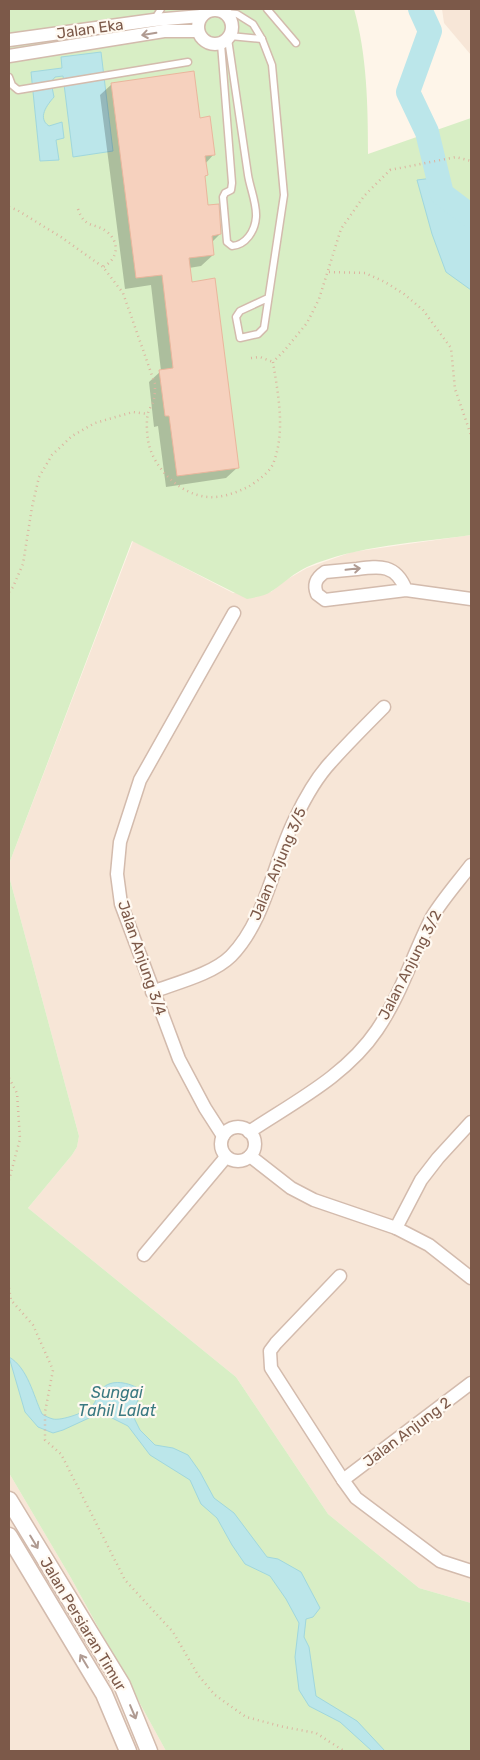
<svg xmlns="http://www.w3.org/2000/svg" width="480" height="1760" viewBox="0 0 480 1760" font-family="Rubik,sans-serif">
<rect width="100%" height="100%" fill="#fef5e9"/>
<g fill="#f7e6d7">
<path d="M442,9H471V55L444,23Z"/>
<path d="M471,535V1603L419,1588L328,1514L236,1377L28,1208L72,1155L77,1147L79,1136L9,876V864L133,541L233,593L271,592L286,580L307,568L352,552Z"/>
<path d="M9,1473L71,1578L166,1751H9Z"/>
</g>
<g fill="#d8eec5">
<path d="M9,9H354C367,55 368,106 368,154L471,118V535C417,543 358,545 307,567C294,573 284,583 272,591C265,596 256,597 247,599L132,541L9,864Z"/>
<path d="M9,876L79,1136L77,1147L72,1155L28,1208L236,1377L328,1514L419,1588L471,1603V1751H166L71,1578L9,1473Z"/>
</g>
<g fill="#bbe6ea" stroke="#a0d7dd">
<path d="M101,52L113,151L73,157L63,76L55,77L51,82L54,97C47,105 37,118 49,126L62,122L64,138L56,140L59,160L40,161L31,72L62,68L61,57Z"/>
<path d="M433,178L454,197L471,206V290L446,272L432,234L417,180Z"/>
<path d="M9,1357C28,1368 33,1395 42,1414C45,1416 49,1418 53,1419C61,1421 88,1412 93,1405C96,1402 96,1397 98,1394C106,1379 123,1381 136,1387L138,1400L132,1414L140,1430L155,1445L173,1448L188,1455L200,1472L214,1498L234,1513L267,1557L278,1559L301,1572L320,1608L313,1617L306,1619L304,1637L309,1647L316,1696L357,1721L385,1751H372L340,1722L309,1706L299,1690L295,1657L299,1623L286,1599L270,1576L245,1564L232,1545L217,1518L201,1504L190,1480L150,1455L128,1426L106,1415L89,1418L63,1430L53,1433L38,1427L25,1412Z"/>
</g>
<path fill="#0003" d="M112,84L199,119L214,154L205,164L206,175L204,178L207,206L220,234L211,243L213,255L201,266L189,268L191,283L238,467L226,478L166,487L158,426L154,427L149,382L161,371L151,285L125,289L100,95Z"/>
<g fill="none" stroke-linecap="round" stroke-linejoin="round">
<path stroke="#bbe6ea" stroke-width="24" d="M420,9L430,31L408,92L427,132L442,194L471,216"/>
</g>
<path fill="#f6d1be" stroke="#eab69d" d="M194,71L200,118L210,116L215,155L205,156L208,175L205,176L208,205L219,204L221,234L212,236L214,255L189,258L192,282L215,278L239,468L177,476L169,416H165L159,370L173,368L162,275L136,278L111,83Z"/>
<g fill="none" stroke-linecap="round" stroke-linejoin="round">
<g stroke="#d3bbad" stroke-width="9">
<g id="service">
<path d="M267,9L296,43"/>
<path d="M225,13L237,14L253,24L262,39L272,65L284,195L264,328L258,334L240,338L236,317L240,311L268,298"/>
<path d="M154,20L161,9"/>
<path d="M230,36L262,39"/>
<path d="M221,44L232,183L231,190L225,193L223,197L227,242L232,246C246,245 255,231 256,217C257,204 250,188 248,175C241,130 235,84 228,39"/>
<path d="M9,77L12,85L18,90L188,62"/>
</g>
</g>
<g stroke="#d3bbad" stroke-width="15">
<g id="minor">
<circle cx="215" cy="27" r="17"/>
<path d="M9,40L154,20L201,16"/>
<path d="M9,56L164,31H198"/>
<path d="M406,590C396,564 380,566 357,569C346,570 335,571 325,572C316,578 313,584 317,594L325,600L406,590L471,599"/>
<path d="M152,992C176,983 213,974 231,956C266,920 273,863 295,819C304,800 316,778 331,762C348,743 366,725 384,707"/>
<circle cx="238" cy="1144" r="17"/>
<path d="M249,1132C294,1102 346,1076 377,1030C402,993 412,956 432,917C443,899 458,882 471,865"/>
<path d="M223,1136L205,1108L179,1059L121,904L117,874L120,842L140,780L234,613"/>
<path d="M250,1156L291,1188L314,1200L396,1228L429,1245L471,1278"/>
<path d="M396,1228L421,1180L438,1158L471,1122"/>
<path d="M144,1255L226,1157"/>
<path d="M340,1276L276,1343L270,1351L271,1368L343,1480L356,1498L440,1561L471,1571"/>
<path d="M343,1480L471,1383"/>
</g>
</g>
<g stroke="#d3bbad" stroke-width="19">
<g id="tertiary">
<path d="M9,1500L122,1685L149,1751"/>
<path d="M9,1536L104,1694L128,1751"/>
</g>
</g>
<g stroke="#dcb4a0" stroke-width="2.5" stroke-dasharray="1 4" stroke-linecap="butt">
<path d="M9,207L17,210L61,237L103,267L123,293L155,384C155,389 155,395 154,399C153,404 149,409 148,413C146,421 147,433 148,440C152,467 180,495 208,497C222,498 235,493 248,487C256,482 269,473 273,464C286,432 278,394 273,362L284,351L307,323L319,299L341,229L364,196L390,170L456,157L471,161"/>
<path d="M78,209C85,230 96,222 107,232C121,243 117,260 103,267"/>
<path d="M329,272L365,273L385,282L404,294L423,310L451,348L455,389L471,435"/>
<path d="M251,358L260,357L273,362"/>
<path d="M9,592L13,587L23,564L32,507L39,477L52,455L72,436L95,423L133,412L148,414"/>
<path d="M9,1078L17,1093L20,1139L9,1180"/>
<path d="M9,1288L11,1300L33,1325L53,1370L45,1412V1440L61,1454L125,1580L173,1632L198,1675L215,1695L246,1717L284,1727L316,1733L344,1751"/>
</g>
<use href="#service" stroke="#fff" stroke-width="6"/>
<use href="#minor" stroke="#fff" stroke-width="12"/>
<use href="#tertiary" stroke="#fff" stroke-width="16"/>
</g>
<defs><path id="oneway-shaft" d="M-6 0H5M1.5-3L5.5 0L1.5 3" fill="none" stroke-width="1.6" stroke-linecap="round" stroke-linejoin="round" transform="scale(1.25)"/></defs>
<g stroke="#b09b92">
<use href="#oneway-shaft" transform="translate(149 34) rotate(171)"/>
<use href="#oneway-shaft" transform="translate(353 569) rotate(-6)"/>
<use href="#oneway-shaft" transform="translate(34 1542) rotate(59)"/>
<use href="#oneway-shaft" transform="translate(84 1661) rotate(-121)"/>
<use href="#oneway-shaft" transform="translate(133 1712) rotate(67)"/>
</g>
<g text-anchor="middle" stroke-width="4.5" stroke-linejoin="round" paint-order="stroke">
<g font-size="15" fill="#7c5949" stroke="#fff9f1">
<text transform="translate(90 29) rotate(-8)" y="5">Jalan Eka</text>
<text transform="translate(278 864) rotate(-67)" y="5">Jalan Anjung 3/5</text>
<text transform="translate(142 958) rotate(71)" y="5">Jalan Anjung 3/4</text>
<text transform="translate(410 965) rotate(-63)" y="5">Jalan Anjung 3/2</text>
<text transform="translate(407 1432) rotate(-37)" y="5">Jalan Anjung 2</text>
<text transform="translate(83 1624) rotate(59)" y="5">Jalan Persiaran Timur</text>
</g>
<g font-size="16" font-style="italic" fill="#3b7a82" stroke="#fff9f1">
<text x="117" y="1398">Sungai<tspan x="117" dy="18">Tahil Lalat</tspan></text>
</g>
</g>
<rect width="480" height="1760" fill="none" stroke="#7c5949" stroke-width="20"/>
</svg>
